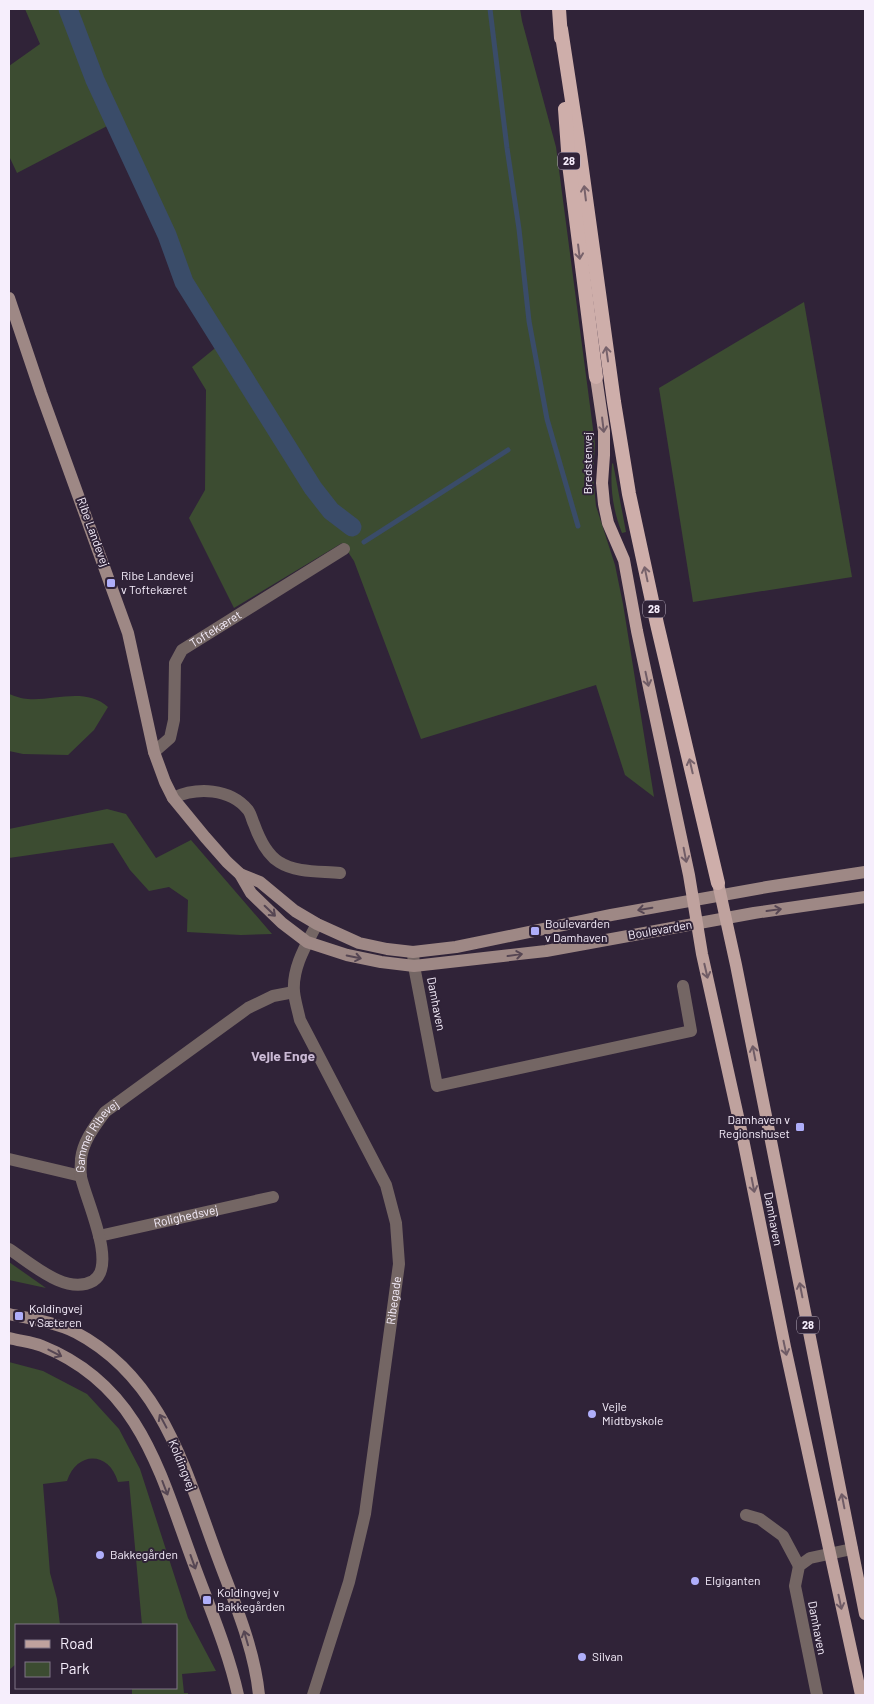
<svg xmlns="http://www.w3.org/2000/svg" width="874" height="1704" viewBox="0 0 874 1704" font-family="Barlow,sans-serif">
<rect width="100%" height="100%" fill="#302338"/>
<g fill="#3c4c31">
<path d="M25,9H520L522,21L556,147L595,444L593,475L596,506L615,565L623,604L654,797L625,775L596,685L421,739L354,561L342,543L234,608L189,518L205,490L206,390L192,367L219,345L111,124L17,173L9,156V66L40,44Z"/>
<path d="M804,302L852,577L693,602L659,388Z"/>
<path d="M613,463L626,532L622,533C613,510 610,489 612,464Z"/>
<path d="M9,694C15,696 22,699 28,699C55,701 85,687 108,707L94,730L68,755L23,754L9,751Z"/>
<path d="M107,809L126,814L156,858L191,840L272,934L241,935L187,932L188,900L169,887L149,891L130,870L113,843L9,858V829Z"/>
<path d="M9,1262L46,1288L9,1280Z"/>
<path d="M9,1362L43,1371L87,1394L119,1429L140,1469L188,1618L216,1671L182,1674L184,1693H188V1695H132V1688H176V1625H142L129,1481L118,1482C109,1451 77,1451 67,1481L43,1484L50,1573L57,1599L60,1625H16V1664L9,1670Z"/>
</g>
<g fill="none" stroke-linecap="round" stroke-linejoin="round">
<g stroke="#3a4c69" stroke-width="5">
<path d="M490,9L507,148L519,229L529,321L547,419L578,526"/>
<path d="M364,542L508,450"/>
</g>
<path stroke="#3a4c69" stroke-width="19" d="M68,9L95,80L167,235L184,282L313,488L331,511L352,527"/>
<g stroke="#746664" stroke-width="12">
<path id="s1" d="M154,752L170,738L174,720L175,663L182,650L344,549"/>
<path d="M173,798C197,787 230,788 248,810C251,814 252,820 254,824C259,838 266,854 279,862C296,873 321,871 340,873"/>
<path d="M413,952L414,966L437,1086L691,1031L683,986"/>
<path d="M9,1159L81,1176"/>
<path id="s2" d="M99,1236L273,1197"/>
<path id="s3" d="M9,1249C31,1263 66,1296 93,1281C118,1266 86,1201 81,1177C80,1172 81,1164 81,1159C83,1141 95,1126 105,1112L248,1008L273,996L294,992"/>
<path d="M746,1515L760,1519L783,1536L799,1566"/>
<path id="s4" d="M313,1695L349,1582L365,1514L399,1264L396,1223L386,1185L300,1020C298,1011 295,1001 294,992C292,968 306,945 317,924"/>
<path d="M817,1695L795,1586L799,1566L810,1558L852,1549"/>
</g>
<g stroke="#9e8885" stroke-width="12">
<path d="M9,298L41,393L128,633L154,752L165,782L173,798L205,837L227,862L240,874L251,893L282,923L307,942L347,955L381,962L414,966L546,951L754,913L865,897"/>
<path d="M240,874L260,882L295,911L317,924L359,943L387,949L413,952L456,947L611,915L767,887L865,872"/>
<path d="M9,1314C31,1319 54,1322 75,1332C161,1377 184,1466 215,1550C232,1597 254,1645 259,1695"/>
<path d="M9,1338C20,1341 32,1342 42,1346C140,1385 160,1473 193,1562C209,1606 228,1650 238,1695"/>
</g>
<g stroke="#bfa29e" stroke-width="12">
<path d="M596,377L604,431V455L602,483L604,504L608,523L624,560L637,631L689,875L702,954L743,1139L785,1347L861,1695"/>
<path d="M718,883L736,965L865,1614"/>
</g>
<g stroke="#ceaeaa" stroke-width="14">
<path d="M559,9L561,38"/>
<path d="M561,29L578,140L614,402L629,494L657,624L718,883"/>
<path d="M565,109L569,164L596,377"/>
</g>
</g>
<defs><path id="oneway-shaft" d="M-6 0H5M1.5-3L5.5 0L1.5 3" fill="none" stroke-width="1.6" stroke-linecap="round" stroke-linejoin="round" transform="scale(1.25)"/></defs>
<g stroke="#77626b">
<use href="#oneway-shaft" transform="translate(585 193) rotate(-97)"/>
<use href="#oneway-shaft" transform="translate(579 252) rotate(83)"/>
<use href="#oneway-shaft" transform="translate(607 354) rotate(-98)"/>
<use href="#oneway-shaft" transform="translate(646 574) rotate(-102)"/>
<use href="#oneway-shaft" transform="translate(691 766) rotate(-103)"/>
</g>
<g stroke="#705c66">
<use href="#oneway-shaft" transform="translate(603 425) rotate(83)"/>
<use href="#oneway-shaft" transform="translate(647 679) rotate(78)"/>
<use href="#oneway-shaft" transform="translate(685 855) rotate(79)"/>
<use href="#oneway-shaft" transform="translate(706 971) rotate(77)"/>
<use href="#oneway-shaft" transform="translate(754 1053) rotate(-101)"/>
<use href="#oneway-shaft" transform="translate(753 1185) rotate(79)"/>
<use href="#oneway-shaft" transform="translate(801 1290) rotate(-101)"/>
<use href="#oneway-shaft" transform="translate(785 1348) rotate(78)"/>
<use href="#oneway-shaft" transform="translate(843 1501) rotate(-101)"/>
<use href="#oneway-shaft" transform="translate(840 1602) rotate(78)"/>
</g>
<g stroke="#564653">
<use href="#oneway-shaft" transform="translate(645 909) rotate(170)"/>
<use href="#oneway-shaft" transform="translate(774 910) rotate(-8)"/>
<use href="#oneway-shaft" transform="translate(270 911) rotate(44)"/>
<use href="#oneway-shaft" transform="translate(515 955) rotate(-8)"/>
<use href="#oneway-shaft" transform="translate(354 957) rotate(12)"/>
<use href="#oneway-shaft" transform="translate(55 1353) rotate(27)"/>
<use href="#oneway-shaft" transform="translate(163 1421) rotate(-118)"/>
<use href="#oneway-shaft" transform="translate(165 1488) rotate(69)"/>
<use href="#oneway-shaft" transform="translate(193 1562) rotate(70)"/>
<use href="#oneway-shaft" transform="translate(246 1638) rotate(-106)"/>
</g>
<g fill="#afaefa" stroke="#302338" stroke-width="2">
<rect x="106" y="578" width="10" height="10" rx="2.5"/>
<rect x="530" y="926" width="10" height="10" rx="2.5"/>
<rect x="795" y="1122" width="10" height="10" rx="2.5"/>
<rect x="14" y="1311" width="10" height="10" rx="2.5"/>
<circle cx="592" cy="1414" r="5"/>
<circle cx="100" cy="1555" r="5"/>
<circle cx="695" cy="1581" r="5"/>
<rect x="202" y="1595" width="10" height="10" rx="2.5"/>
<circle cx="582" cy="1657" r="5"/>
</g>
<g text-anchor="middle" stroke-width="4" stroke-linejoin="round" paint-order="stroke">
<g fill="#302338" stroke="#bbb1c1" stroke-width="1">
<rect x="558" y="152.5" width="22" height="17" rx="4"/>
<rect x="643" y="600.5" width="22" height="17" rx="4"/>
<rect x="797" y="1316.5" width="22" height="17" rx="4"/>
</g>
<g font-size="11" font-weight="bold" fill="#f6eefc">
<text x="569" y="165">28</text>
<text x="654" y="613">28</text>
<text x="808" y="1329">28</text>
</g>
<g font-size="12" fill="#f6eefc" stroke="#302338">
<text transform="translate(588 463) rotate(-90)" y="4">Bredstenvej</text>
<text transform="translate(93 532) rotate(70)" y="4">Ribe Landevej</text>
<text dy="4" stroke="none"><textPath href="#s1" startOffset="151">Toftekæret</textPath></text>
<text transform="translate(660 930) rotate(-10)" y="4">Boulevarden</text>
<text transform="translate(436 1004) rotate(79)" y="4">Damhaven</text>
<text dy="4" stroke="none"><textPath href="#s3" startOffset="250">Gammel Ribevej</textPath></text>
<text dy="4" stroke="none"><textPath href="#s2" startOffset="89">Rolighedsvej</textPath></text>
<text transform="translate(773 1219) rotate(79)" y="4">Damhaven</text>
<text dy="4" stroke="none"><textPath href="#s4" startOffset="404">Ribegade</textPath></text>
<text transform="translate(182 1465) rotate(68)" y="4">Koldingvej</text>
<text transform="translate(817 1628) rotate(79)" y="4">Damhaven</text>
</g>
<g font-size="12" fill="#f6eefc" stroke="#302338" text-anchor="start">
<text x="121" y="580">Ribe Landevej<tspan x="121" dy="14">v Toftekæret</tspan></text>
<text x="545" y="928">Boulevarden<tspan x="545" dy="14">v Damhaven</tspan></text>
<text x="790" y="1124" text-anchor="end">Damhaven v<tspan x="790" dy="14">Regionshuset</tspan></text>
<text x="29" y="1313">Koldingvej<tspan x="29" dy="14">v Sæteren</tspan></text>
<text x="602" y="1411">Vejle<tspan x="602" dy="14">Midtbyskole</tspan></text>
<text x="110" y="1559">Bakkegården</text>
<text x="705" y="1585">Elgiganten</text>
<text x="217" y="1597">Koldingvej v<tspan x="217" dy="14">Bakkegården</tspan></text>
<text x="592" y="1661">Silvan</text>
</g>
<g font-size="14" font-weight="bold" fill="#cbbad5" stroke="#302338">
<text x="283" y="1061">Vejle Enge</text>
</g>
</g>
<rect width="874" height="1704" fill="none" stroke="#f6eefc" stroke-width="20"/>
<rect x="15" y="1624" width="162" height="65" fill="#302338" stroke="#7f7486"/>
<rect x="25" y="1640" width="25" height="8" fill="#bfa29e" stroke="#7f7486"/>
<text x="60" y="1649" font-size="15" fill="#f6eefc">Road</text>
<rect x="25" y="1662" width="25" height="15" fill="#3c4c31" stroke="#7f7486"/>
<text x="60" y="1674" font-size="15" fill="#f6eefc">Park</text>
</svg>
